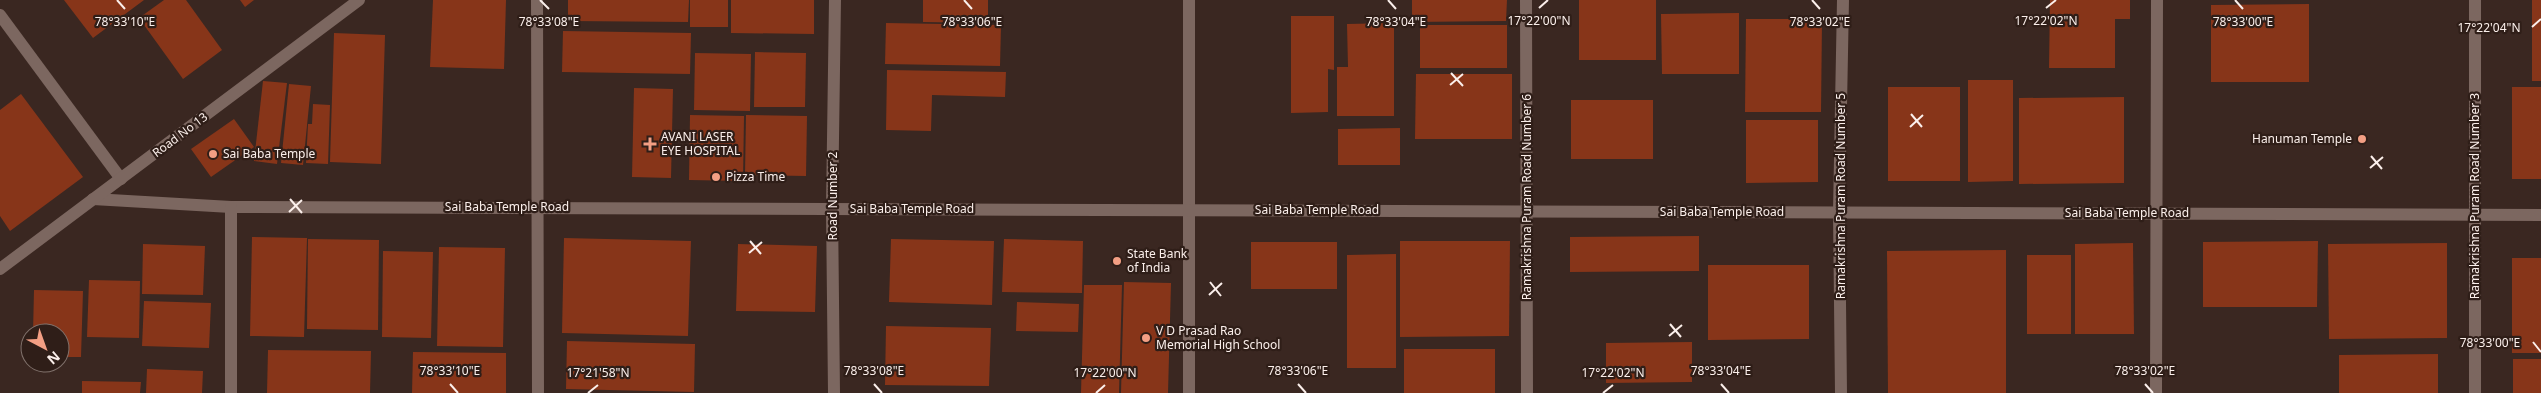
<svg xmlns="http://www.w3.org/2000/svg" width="2541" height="393" viewBox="0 0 2541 393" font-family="'Noto Sans',sans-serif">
<rect width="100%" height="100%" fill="#3a2721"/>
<g fill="#873519">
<path d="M64,0H144L93,38Z"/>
<path d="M164,0H186L222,50L183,79L139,18Z"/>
<path d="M240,0H254L245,7Z"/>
<path d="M433,0H506L504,69L430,67Z"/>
<path d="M568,0H689L688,22L568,21Z"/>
<rect x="690" y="0" width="38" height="27"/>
<path d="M731,0H814V34L731,33Z"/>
<path d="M923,0H988V23L923,22Z"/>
<path d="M1412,0H1507L1506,21L1412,22Z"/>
<rect x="1579" y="0" width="77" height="60"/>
<path d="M2050,0H2130V19H2115V68H2049Z"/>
<rect x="2532" y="0" width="9" height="81"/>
<path d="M2309,4V82H2211V5Z"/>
<path d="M1739,13V74H1662L1661,14Z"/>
<path d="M1291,16H1334V70L1328,69V112L1291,113Z"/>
<path d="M1746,19H1822L1821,112H1745Z"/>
<path d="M886,23L1001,25L1000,66L885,64Z"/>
<path d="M1394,23V116H1337V67H1348L1347,24Z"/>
<rect x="1420" y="25" width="87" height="43"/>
<path d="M563,31L691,33L690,74L562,72Z"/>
<path d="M334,33L385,35L381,164L330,162Z"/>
<path d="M755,52L806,53L805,107H754Z"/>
<path d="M695,53L751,54L750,111L694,110Z"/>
<path d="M887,70L1006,72L1005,97L932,95L931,131L886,130Z"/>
<path d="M1416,74H1512V139H1415Z"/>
<path d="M1968,80H2013V181L1968,182Z"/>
<path d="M263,81L287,83L277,164L254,161Z"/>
<path d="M289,84L311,86L303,165L281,163Z"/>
<rect x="1888" y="87" width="72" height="94"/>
<rect x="2512" y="87" width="29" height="92"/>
<path d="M634,88L673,89L671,178L632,177Z"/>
<path d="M21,94L83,177L10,231L0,216V110Z"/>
<path d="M2124,97V183L2019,184V98Z"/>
<rect x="1571" y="100" width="82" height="59"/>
<path d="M313,104L330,105L328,164L306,163L308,124H312Z"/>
<path d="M690,115L744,116L743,181L689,180Z"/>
<path d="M746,115L807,116L806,176L745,175Z"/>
<path d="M234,119L254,147L211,177L191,149Z"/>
<path d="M1746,120H1818V182L1746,183Z"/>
<path d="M1400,128V165H1338V129Z"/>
<path d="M1699,236V271L1570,272V237Z"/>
<path d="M252,237L307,238L304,337L250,336Z"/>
<path d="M564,238L691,241L688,336L562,333Z"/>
<path d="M308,239L379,240L378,330L307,329Z"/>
<path d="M891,239L994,241L992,305L889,302Z"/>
<path d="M1004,239L1083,241L1082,293L1002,292Z"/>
<path d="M1400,241H1510L1509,336L1400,337Z"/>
<path d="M2318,241L2317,307H2203V242Z"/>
<rect x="1251" y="242" width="86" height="47"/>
<path d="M2133,243L2134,334H2075V244Z"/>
<path d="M2447,243V338L2329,339L2328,244Z"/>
<path d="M143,244L205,246L203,295L142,294Z"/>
<path d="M738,244L817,246L815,312L736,311Z"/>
<path d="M439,247L505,248L503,347L437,346Z"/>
<path d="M2006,250V393H1888L1887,251Z"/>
<path d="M383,251L433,252L431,338L382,337Z"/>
<path d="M1396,254V368H1347V255Z"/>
<rect x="2027" y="255" width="44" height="79"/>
<rect x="2512" y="258" width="29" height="95"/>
<path d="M1708,265H1809V339L1708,340Z"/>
<path d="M89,280L140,281L139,338L87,337Z"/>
<path d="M1124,282L1171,283L1168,393H1121Z"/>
<path d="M1084,285H1122L1119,393H1081Z"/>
<path d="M34,290L83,291L81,357H60V333H33Z"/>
<path d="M144,301L211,303L209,348L142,346Z"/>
<path d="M1017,302L1079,304L1078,332L1016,331Z"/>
<path d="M886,326L991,328L989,386L885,385Z"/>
<path d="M567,341L695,344L694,392L566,389Z"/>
<path d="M1692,342V382L1606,383V343Z"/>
<rect x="1404" y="349" width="91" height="44"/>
<path d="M268,350L371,351L370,393H267Z"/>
<path d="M413,352L506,353V393H412Z"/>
<path d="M2438,354V393H2339V355Z"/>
<rect x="2513" y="359" width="28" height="34"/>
<path d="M147,369L203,371L202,393H146Z"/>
<path d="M82,381L141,382L140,393H82Z"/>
</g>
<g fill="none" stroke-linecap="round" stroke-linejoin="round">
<g stroke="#7c6760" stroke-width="12">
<path d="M537,0L538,393"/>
<path d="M1189,0V393"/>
<path d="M1526,0L1527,393"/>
<path d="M2475,0V393"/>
<path d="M0,15L121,179"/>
<path d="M93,199L231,207L2541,215"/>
<path d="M0,269L359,0"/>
<path d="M231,393V207"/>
<path d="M834,393L832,208L835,0"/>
<path d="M1841,393L1839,212L1843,0"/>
<path d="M2156,393L2157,0"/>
</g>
</g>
<path fill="none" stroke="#fbefeb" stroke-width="2" d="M117,0L125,9M540,0L549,9M964,0L972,9M1388,0L1396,9M1812,0L1820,9M2235,0L2243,9M1539,8L1548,0M2046,8L2056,0M2532,27L2541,19M1451,73L1463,86M1450,85L1463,74M1911,114L1922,127M1910,127L1923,115M2371,156L2382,169M2370,168L2383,157M290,199L302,213M289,212L302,200M750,241L761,254M749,253L762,242M1210,282L1221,296M1209,295L1222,283M1670,324L1681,337M1669,336L1682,325M2533,342L2541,352M450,384L458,393M874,384L882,393M1298,384L1306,393M1721,384L1729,393M2145,384L2153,393M588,393L598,385M1096,393L1105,385M1603,393L1613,385"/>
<g fill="#f39f84" stroke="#2f1e18" stroke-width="2">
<circle cx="2362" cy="139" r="5"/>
<path d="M647.5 136.5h5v5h5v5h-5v5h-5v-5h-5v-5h5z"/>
<circle cx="213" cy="154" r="5"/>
<circle cx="716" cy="177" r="5"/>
<circle cx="1117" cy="261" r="5"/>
<circle cx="1146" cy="338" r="5"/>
</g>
<g text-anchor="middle" stroke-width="4.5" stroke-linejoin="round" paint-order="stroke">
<g font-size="12" fill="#fbefeb" stroke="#2f1e18">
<text transform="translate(180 135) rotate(-37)" y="4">Road No 13</text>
<text transform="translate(833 196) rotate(-90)" y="4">Road Number 2</text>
<text transform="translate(1841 196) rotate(-90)" y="4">Ramakrishna Puram Road Number 5</text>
<text transform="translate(2475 196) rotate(-90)" y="4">Ramakrishna Puram Road Number 3</text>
<text transform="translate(1527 197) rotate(-90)" y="4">Ramakrishna Puram Road Number 6</text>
<text x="507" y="211">Sai Baba Temple Road</text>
<text x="912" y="213">Sai Baba Temple Road</text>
<text x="1317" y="214">Sai Baba Temple Road</text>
<text x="1722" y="216">Sai Baba Temple Road</text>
<text x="2127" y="217">Sai Baba Temple Road</text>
</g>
<g font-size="12" fill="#fbefeb" stroke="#2f1e18" text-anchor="start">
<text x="661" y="141">AVANI LASER<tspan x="661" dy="14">EYE HOSPITAL</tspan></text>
<text x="2352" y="143" text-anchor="end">Hanuman Temple</text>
<text x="223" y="158">Sai Baba Temple</text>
<text x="726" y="181">Pizza Time</text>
<text x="1127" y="258">State Bank<tspan x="1127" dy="14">of India</tspan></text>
<text x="1156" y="335">V D Prasad Rao<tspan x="1156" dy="14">Memorial High School</tspan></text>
</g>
</g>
<g font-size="12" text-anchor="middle" fill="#fbefeb" stroke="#2f1e18" stroke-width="4.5" stroke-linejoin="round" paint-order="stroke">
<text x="1539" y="25">17°22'00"N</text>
<text x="2046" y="25">17°22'02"N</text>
<text x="125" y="26">78°33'10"E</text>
<text x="549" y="26">78°33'08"E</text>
<text x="972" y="26">78°33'06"E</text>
<text x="2243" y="26">78°33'00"E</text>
<text x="1396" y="26">78°33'04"E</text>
<text x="1820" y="26">78°33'02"E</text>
<text x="2489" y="32">17°22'04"N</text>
<text x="2490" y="347">78°33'00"E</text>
<text x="450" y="375">78°33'10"E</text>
<text x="874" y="375">78°33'08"E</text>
<text x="1298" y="375">78°33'06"E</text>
<text x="1721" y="375">78°33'04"E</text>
<text x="2145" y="375">78°33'02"E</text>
<text x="598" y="377">17°21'58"N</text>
<text x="1105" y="377">17°22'00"N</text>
<text x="1613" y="377">17°22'02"N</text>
</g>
<g transform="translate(45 348) rotate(139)"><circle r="24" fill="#2f1e18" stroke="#81726c"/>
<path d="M0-4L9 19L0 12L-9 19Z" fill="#f39f84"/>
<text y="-8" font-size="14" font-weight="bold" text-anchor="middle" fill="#fbefeb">N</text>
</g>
</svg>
